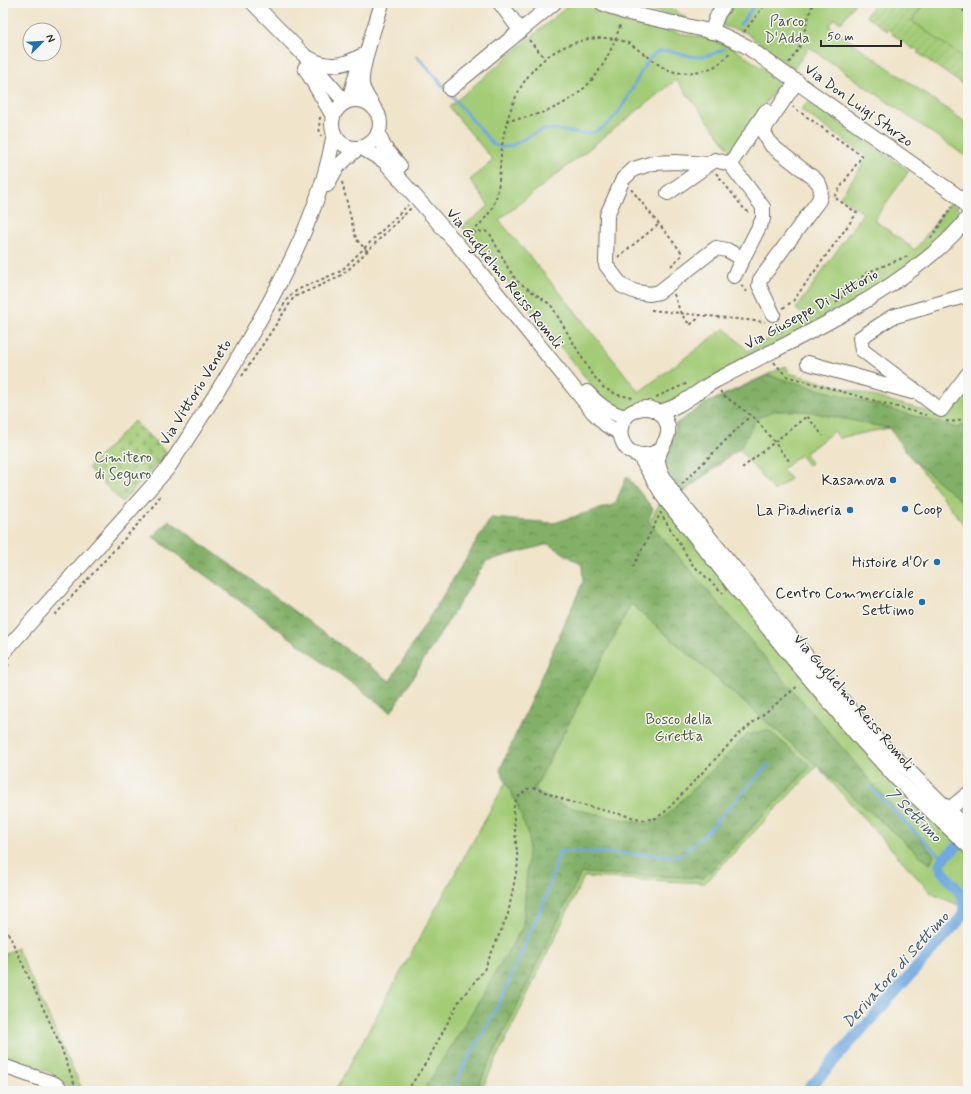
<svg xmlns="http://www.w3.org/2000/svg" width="971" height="1094" viewBox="0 0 971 1094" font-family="Mynerve,sans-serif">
<defs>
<pattern id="forest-crowns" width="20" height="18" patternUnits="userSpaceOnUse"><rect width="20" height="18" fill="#83b068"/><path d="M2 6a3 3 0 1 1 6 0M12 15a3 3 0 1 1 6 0" fill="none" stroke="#6b8f56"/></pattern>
<pattern id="cemetery-stones" width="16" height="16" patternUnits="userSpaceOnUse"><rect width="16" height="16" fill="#a4cc77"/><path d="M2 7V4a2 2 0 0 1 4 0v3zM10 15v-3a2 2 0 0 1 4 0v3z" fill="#8daf67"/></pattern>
<pattern id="garden-furrows" width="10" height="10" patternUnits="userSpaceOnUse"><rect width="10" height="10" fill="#a4cc77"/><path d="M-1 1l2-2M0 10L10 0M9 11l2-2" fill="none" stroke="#8daf67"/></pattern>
</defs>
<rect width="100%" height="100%" fill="#f6f6f2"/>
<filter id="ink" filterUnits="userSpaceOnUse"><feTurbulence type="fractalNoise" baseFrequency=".025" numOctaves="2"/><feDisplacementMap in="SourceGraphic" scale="8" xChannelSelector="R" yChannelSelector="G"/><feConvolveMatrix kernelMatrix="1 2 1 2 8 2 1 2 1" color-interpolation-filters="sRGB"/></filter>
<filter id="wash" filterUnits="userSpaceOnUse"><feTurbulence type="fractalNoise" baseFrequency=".012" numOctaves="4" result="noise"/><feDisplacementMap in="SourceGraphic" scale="16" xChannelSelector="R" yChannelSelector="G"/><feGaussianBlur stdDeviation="0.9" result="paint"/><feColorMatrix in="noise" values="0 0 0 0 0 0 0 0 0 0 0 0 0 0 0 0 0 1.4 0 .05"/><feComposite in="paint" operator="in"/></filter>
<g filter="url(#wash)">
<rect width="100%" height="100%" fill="#f0e4ca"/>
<g fill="#a4cc77" stroke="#687c51">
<path d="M571,3H587L598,12L621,22L709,39L733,48L781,81L732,152L676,80L499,220L571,306L639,392L725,328L748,351L806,317L796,309L863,213L840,197L868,157L801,110L808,101L909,171L874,220L915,250L951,202L960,210L961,218L954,227L909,267L830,316L661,406L624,410L608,405L462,227L489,206L470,180L493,160L449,107Z"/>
<path d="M623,3H666L687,19Z"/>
<path d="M732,3H855L841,23L835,19L829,26L968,124V158L809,47L794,69L745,32L723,26L722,16Z"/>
<path d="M924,3H968V61L912,21Z"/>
<path d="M786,366L789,373L945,416L968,386V530L889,428L843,437L840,439L834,431L805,454L811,463L808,465L800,455L782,469L790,479L774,491L739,449L681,494L665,451L675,437L676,424L705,404Z"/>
<path d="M660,503L895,784L968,853V909L932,894L817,766L705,883L584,877L481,1091H335Z"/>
<path d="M17,948L83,1091H72L50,1072L3,1057V955Z"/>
</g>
<g fill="url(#forest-crowns)" stroke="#576e4a">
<path d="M768,375L958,428L968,422V507L911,458L889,428L805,411H774L756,419L741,447L681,494L662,462C667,447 675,440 676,424L705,404Z"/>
<path d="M627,476L653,509L648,521L934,855L930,864L631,604L535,788C550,809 620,818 646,824L664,818L747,735L768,730L811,766L704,878L581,873L476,1091H423L465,1024L523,926L529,838L516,802L500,770L583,582L582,565L549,544L486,561L391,712L153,537L169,520L390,681L491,518L554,523L615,504Z"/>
</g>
<path fill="url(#cemetery-stones)" stroke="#687c51" d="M134,421L167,453L122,502L88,468Z"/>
<path fill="url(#garden-furrows)" stroke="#687c51" d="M876,3H924L912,21L968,61V86L964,83L963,85L918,53L919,51L915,48L913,49L892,34L893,33L889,29L887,31L866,16Z"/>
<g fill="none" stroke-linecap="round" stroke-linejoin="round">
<g stroke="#70a9df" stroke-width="3">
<path d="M3,7L8,3"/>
<path d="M740,25L756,3"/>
<path d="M417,56L446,89"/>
<path d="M450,94L493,144C509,154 523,137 537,132C560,122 577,143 602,128C628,113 640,61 656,53C670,47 684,57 698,57C707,57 715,53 724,49"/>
<path d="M870,787L943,859"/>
<path d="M450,1091L498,1006L545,899L560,851L680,856L706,833L769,764"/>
</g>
<path stroke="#70a9df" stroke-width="11" d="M807,1091L962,917C971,888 945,885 940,864L943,859L961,843"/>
</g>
</g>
<g filter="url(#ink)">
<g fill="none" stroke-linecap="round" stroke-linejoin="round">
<g stroke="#706c63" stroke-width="16">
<g id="minor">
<path d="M253,3L304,55L345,102"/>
<path d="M500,3L520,30"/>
<path d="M602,3L624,12L718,33L746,46L959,197L968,209"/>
<path d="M711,32L718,14L726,3"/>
<path d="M309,58C327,69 343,66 361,56"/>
<path d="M305,68L333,116"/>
<path d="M450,89L554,3"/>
<circle cx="356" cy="124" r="24"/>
<path d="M349,100L358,67"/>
<path d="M373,106C369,99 363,92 362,84C360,66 377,21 382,3"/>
<path d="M378,133L384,147L400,166"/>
<path d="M362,148L384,161L458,245L593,412L606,425L620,433"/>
<path d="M709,164L675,162L653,163L634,169L623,179L607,215L606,265L622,286L636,292L650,294L659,292L716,248L727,250L743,259"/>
<path d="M730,164L766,111"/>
<path d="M327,185L337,167L358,148"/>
<path d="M668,193L715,160L730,164L763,207V219L734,276"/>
<path d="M968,295L892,317L860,338L862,350L941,410L968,374"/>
<path d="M773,314L759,285L760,280L819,200C822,191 822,186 815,179L772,146L764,133L766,126L797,81"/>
<path d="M808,363L912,392"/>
<path d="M587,392C598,405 609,413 625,417"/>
<path d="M658,412C679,409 697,391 715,381C786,343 862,310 925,260C941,247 956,234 968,217"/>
<path d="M662,448C648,459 626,458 621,437C616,411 651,397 665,419C675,437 659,444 658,460C658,471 667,483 673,493L867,730L968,829"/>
<path d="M639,455L665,499L783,647L857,735L897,779L968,846"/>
<path d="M3,653L168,468C200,420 231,371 259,321C292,262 323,200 334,133"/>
<path d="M941,811L948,810L968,794"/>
<path d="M3,1066L55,1084L63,1091"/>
</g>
</g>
<g stroke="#706c63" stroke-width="2" stroke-dasharray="3 3" stroke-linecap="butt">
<path d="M953,3L968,14"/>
<path d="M744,32L766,3"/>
<path d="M529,40L545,58"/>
<path d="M789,63L799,48L813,3"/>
<path d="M320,117L319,128L321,136"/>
<path d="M506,121C571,111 601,85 621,23"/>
<path d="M716,173L745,210L751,213"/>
<path d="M342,182L355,235L357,240L367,251"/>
<path d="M631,189L683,254"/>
<path d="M473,233L485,231L490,234L508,268L517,281L551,305L591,373L604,388L618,395L634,398"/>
<path d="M468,237C475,230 491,213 494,204C500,189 499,172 501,156C504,117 520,70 558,50C579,39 604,33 628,43C632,45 636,48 640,51C665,68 668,77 700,71C714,68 722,64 730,52"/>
<path d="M931,238L952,207"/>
<path d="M618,257L659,224"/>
<path d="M671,266L683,254"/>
<path d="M741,285L749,294"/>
<path d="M674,294L681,314L690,325L700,317"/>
<path d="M836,303L866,273L910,255"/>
<path d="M783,308L793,301L857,213L834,197L862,156L793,107"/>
<path d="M651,310L765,322"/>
<path d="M280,311L288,298L297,290L341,271L408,205"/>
<path d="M778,324L782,333"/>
<path d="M774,362L786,376L926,415"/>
<path d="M242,376L294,297L337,278L349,269L411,208"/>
<path d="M720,391L723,395L756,419L790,462"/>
<path d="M656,397L688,383"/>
<path d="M946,421C955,423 962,420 968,414"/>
<path d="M742,468L807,416L823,436"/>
<path d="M682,484L750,416"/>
<path d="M660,512L692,564L723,593"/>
<path d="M633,567L660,514"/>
<path d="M55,615L147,514L161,495"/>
<path d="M3,671L10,663"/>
<path d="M3,922L59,1042L77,1091"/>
<path d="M407,1091L429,1058L459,1001L484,970L508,914L518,863L513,809L517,798L527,789L535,788L570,802L644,820L656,818L665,812L738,735L799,685"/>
</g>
<use href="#minor" stroke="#fff" stroke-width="14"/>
</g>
</g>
<g fill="#1f6fb2" stroke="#f6f6f2" stroke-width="1.5">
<circle cx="893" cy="480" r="4"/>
<circle cx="905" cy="509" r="4"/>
<circle cx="850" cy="510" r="4"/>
<circle cx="937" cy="562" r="4"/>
<circle cx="922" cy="602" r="4"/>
</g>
<g text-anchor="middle" stroke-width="3" stroke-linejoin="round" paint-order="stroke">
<g font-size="15" fill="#4f5b42" stroke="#f6f6f2">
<text x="787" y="26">Parco<tspan x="787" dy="17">D'Adda</tspan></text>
<text x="123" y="462">Cimitero<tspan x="123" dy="17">di Seguro</tspan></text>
<text x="679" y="724">Bosco della<tspan x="679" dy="17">Giretta</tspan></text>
</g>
<g font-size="15" fill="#2b2b2b" stroke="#f6f6f2">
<text transform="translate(859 105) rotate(36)" y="5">Via Don Luigi Sturzo</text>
<text transform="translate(505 278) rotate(51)" y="5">Via Guglielmo Reiss Romoli</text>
<text transform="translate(811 309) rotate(-29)" y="5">Via Giuseppe Di Vittorio</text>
<text transform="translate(195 392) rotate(-58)" y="5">Via Vittorio Veneto</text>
<text transform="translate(854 702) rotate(49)" y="5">Via Guglielmo Reiss Romoli</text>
</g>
<g font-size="15" fill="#2b2b2b" stroke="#f6f6f2" text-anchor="end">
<text x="885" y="485">Kasanova</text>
<text x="913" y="514" text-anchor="start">Coop</text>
<text x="842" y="515">La Piadineria</text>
<text x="929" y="567">Histoire d'Or</text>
<text x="914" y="598">Centro Commerciale<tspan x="914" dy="17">Settimo</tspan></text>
</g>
<g font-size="16" font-style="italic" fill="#43576a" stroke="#f6f6f2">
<text transform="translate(915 814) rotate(45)" y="6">7 Settimo</text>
<text transform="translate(895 969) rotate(-48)" y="6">Derivatore di Settimo</text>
</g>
</g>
<rect width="971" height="1094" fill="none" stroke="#f6f6f2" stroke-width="16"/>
<g transform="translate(42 42) rotate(66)"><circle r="19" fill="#f6f6f2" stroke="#a5a5a2"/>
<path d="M0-3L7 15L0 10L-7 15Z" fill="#1f6fb2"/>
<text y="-6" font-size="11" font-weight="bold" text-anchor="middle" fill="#2b2b2b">N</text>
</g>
<path d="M821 40v6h80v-6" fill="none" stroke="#2b2b2b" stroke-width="2"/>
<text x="827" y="40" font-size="12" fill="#2b2b2b" stroke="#f6f6f2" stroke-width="3" paint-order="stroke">50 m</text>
</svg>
